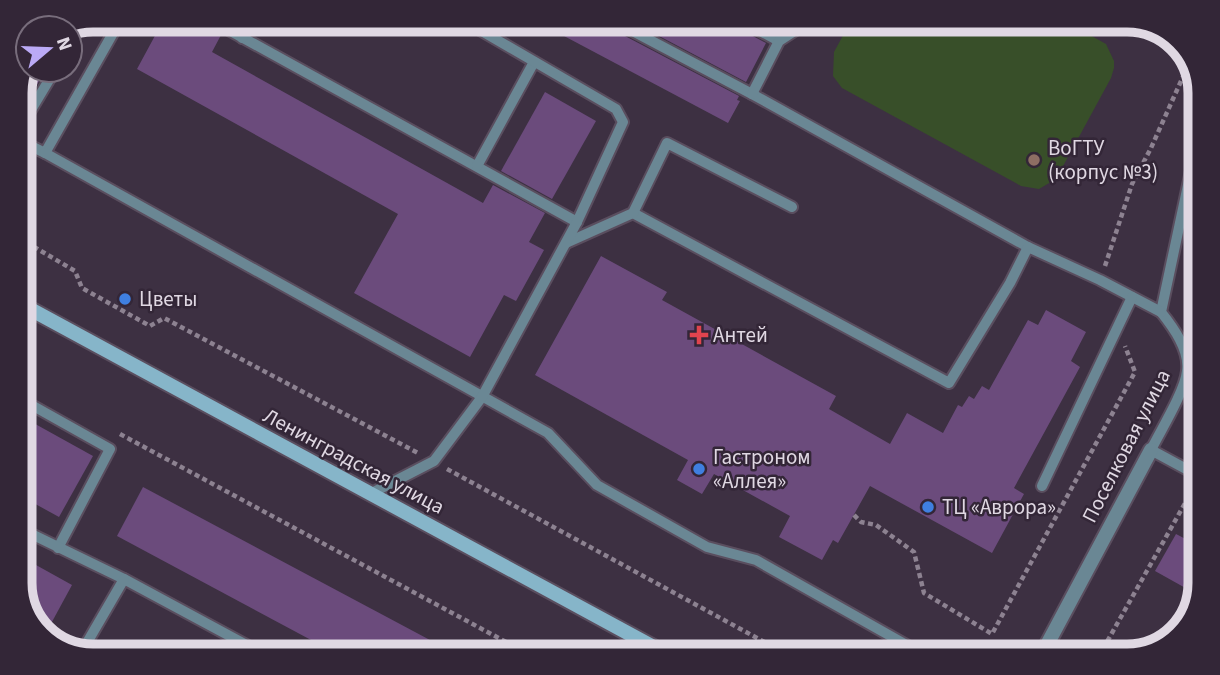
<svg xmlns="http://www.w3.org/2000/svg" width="1220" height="675" viewBox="0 0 1220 675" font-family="'Source Sans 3',sans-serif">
<rect width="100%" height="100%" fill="#3d3042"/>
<path fill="#384f29" d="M852,19H1061L1106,44L1114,61V68L1111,78L1056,179L1039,189L1021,186L842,88L833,76L834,52Z"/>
<g fill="#6b4b7c">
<path d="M164,19H201L205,25L221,35L212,52L483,203L493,185L545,213L529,242L544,250L516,301L504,295L470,357L354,293L398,214L137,69Z"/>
<path d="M532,19H602L606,26L739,96L737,100L740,101L728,123Z"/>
<path d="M627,19H730L734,26L766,43L746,82Z"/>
<path d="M755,19H778L773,29Z"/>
<path d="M28,70H46L33,91L21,84Z"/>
<path d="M545,92L596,121L552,199L501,171Z"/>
<path d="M601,256L667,292L662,300L836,396L829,409L890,444L907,413L943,433L958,405L962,407L969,396L974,399L982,386L989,390L1028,320L1038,325L1046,310L1086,332L1071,361L1080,367L1014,488L1024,494L992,553L870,486L838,543L833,540L822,560L779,537L790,516L714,474L702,494L677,480L688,460L535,375Z"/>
<path d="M19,415L93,456L59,517L19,495Z"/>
<path d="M143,487L460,656H341L117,536Z"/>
<path d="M1176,534L1201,547V583L1198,595L1155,571Z"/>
<path d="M36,565L72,585L47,631L22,591Z"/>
</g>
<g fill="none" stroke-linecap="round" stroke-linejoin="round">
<g stroke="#5a4e5f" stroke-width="14">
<g id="service">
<path d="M209,19L577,222"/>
<path d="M610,19L752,94L1028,247"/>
<path d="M738,19L779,41"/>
<path d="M242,38L253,19"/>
<path d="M70,44L82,24"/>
<path d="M752,94L779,41L799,28L805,19"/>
<path d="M1201,124L1161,312C1173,327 1190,350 1187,371C1185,391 1161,430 1151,450L1201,477"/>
<path d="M19,130L55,70"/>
<path d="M19,140L45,153L121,19"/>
<path d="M45,153L548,433L597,485L707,547L756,560L926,656"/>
<path d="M477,166L534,62"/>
<path d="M633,213L949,383L1010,283L1028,247L1100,280L1161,312"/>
<path d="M566,243L633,213L667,143L792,207"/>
<path d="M19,398L110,449L58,548"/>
<path d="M1042,486L1132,297"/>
<path d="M370,494L434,461L482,397L577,222L623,122L616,109L461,19"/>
<path d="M19,528L124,579L267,656"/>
<path d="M81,653L124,579"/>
</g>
</g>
<g stroke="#5a4e5f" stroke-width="18">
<path id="minor" d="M1041,656L1151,450"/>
</g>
<g stroke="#5a4e5f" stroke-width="18">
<path id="secondary" d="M19,303L670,656"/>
</g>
<g stroke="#8d8291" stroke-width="4.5" stroke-dasharray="5 3.5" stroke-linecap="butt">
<path d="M19,238L75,271L82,288L150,326L164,318L418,453"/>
<path d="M1105,266L1132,184L1151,148L1190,61L1139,22"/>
<path d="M120,434L532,656"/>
<path d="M447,469L790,656"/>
<path d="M854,515L861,522L876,525L914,552L924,593L992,634L1135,372L1125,346"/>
<path d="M1099,656L1193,489"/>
</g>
<use href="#service" stroke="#6a8794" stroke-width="10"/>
<use href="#minor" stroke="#6a8794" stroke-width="14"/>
<use href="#secondary" stroke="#86b5c9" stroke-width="14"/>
</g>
<circle fill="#8d6e63" stroke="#332637" stroke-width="2.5" cx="1034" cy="160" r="7"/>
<g fill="#3f7fe0" stroke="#332637" stroke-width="2.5">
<circle cx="125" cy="299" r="7"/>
<circle cx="699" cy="469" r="7"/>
<circle cx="928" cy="507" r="7"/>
</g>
<path fill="#e0444e" stroke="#332637" stroke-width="2.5" d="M695.5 324.5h7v7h7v7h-7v7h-7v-7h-7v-7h7z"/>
<g text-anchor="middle" stroke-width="5" stroke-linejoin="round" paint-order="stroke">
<g font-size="21" fill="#e0d8e3" stroke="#332637" text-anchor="start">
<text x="1048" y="155">ВоГТУ<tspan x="1048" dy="24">(корпус №3)</tspan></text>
<text x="139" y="306">Цветы</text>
<text x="713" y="342">Антей</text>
<text x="713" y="464">Гастроном<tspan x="713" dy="24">«Аллея»</tspan></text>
<text x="942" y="514">ТЦ «Аврора»</text>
</g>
<g font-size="21" fill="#e0d8e3" stroke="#332637">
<text transform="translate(1126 446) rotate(-63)" y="7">Поселковая улица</text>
<text transform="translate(354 461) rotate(28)" y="7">Ленинградская улица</text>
</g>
</g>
<path d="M0 0H1220V675H0ZM93 32H1127A61 61 0 0 1 1188 93V583A61 61 0 0 1 1127 644H93A61 61 0 0 1 32 583V93A61 61 0 0 1 93 32Z" fill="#332637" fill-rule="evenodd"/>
<path fill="none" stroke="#e0d8e3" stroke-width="9" d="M93 32H1127A61 61 0 0 1 1188 93V583A61 61 0 0 1 1127 644H93A61 61 0 0 1 32 583V93A61 61 0 0 1 93 32Z"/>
<g transform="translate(49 49) rotate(71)"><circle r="33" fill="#332637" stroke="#786d7c" stroke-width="2"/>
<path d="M0-5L12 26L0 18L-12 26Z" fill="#bbaaf6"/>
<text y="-10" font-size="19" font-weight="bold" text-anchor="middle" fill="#e0d8e3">N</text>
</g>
</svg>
